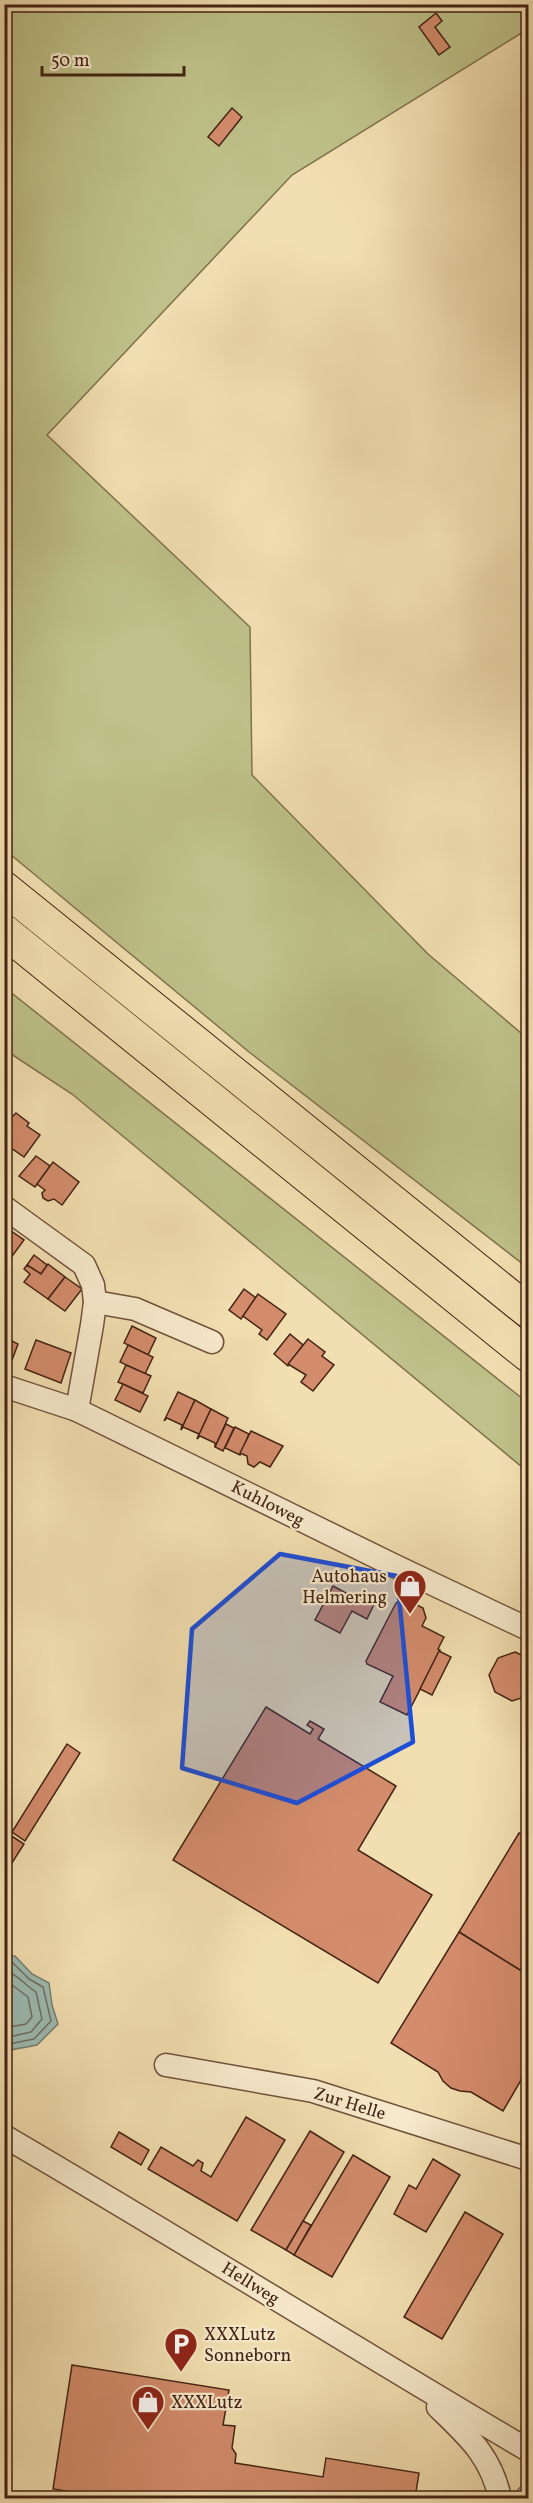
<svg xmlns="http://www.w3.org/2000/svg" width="533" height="2503" viewBox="0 0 533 2503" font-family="Vollkorn,serif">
<rect width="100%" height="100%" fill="#f2dfb1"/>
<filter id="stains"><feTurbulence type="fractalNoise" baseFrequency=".00333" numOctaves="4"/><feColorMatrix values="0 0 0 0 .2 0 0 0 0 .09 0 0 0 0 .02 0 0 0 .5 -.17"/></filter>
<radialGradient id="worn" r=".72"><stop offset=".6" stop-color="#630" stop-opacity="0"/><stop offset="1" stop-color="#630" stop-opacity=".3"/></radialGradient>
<g fill="#bec189" stroke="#81724e" stroke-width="1.5">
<path d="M4,5H528V29L292,175L47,435L250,627L252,775L428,954L528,1039V1268L249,1052L5,850Z"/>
<path d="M4,987L528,1403V1472L72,1094L5,1050Z"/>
</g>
<path fill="#9cbcb2" stroke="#797f73" stroke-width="1.5" d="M5,1956H15L32,1974L49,1983L52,2005L58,2024L37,2045L5,2051Z"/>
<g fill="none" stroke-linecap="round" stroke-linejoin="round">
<g stroke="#707063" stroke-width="1.5">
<path d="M4,1962L13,1963L29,1979L43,1987L51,2021L34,2039L4,2045"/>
<path d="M4,1970C15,1972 26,1986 36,1992L42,2019L31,2032L4,2038"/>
<path d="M4,1979L28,1997L32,2017L26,2024L4,2028"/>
</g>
</g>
<g fill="#d38c6c" stroke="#442314" stroke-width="1.5">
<path d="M436,13L442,21L435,27L450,47L439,55L419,27Z"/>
<path d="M232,108L242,117L219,146L208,137Z"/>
<path d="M16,1113L29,1123L27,1126L40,1135L24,1157L4,1143V1125Z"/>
<path d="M36,1156L50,1166L35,1187L19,1176Z"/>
<path d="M53,1162L79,1182L62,1205L54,1199L48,1201L43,1198L42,1193L45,1190L37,1184Z"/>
<path d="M4,1226L24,1240L10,1259L4,1255Z"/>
<path d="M34,1255L47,1265L41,1274L27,1265Z"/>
<path d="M48,1264L65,1277L48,1299L24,1282L30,1274L24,1269L27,1265L41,1274Z"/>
<path d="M65,1277L82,1289L65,1311L48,1299Z"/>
<path d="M244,1289L256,1298L241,1319L229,1310Z"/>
<path d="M258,1294L286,1314L267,1340L259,1334L262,1330L243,1316Z"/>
<path d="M132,1326L156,1338L148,1355L124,1343Z"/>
<path d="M290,1334L303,1345L288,1366L274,1354Z"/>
<path d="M308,1339L325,1352L322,1356L334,1365L313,1391L301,1382L306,1375L288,1364Z"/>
<path d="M10,1340L18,1344L12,1360L4,1357Z"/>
<path d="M36,1340L71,1353L61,1383L25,1369Z"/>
<path d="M128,1345L153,1357L145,1374L120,1362Z"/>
<path d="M126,1365L151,1376L143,1393L118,1382Z"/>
<path d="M123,1384L148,1396L140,1412L115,1400Z"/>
<path d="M178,1392L195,1400L181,1430L182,1425L167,1418L164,1421Z"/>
<path d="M195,1400L211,1409L197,1439L199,1434L183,1427L181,1430Z"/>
<path d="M211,1409L228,1418L215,1447V1443L200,1436L197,1439Z"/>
<path d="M226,1424L234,1428L223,1451L215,1447Z"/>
<path d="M235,1427L249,1434L240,1455L225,1448Z"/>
<path d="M251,1431L283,1446L270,1467L260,1462L254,1467L248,1464L247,1456L240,1453Z"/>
<path d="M333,1586L357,1599L360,1594L375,1602L367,1619L352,1611L340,1633L315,1620Z"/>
<path d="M405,1599L423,1608L426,1618L422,1626L444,1637L438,1649L440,1650L407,1715L380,1702L393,1676L367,1664L366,1661L396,1603Z"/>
<path d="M439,1651L451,1657L432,1695L420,1689Z"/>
<path d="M515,1652L528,1658V1696L512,1701L495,1692L489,1675L498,1658Z"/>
<path d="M266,1707L310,1734L313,1729L307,1725L310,1721L324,1729L318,1739L396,1786L358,1850L432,1895L378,1983L173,1860Z"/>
<path d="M67,1744L80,1753L25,1841L12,1832Z"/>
<path d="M519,1833L528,1838V1975L459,1932Z"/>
<path d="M10,1835L24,1844L10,1866L4,1862V1844Z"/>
<path d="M459,1932L528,1975V2068L503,2111L471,2092L460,2091L451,2088L443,2081L438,2072L391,2043Z"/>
<path d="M246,2117L285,2140L237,2221L148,2169L161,2147L193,2166L198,2160L203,2163L201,2171L211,2177Z"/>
<path d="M310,2131L344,2152L286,2250L251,2230Z"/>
<path d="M119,2132L149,2150L141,2165L111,2147Z"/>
<path d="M353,2155L390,2177L332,2277L294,2255Z"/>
<path d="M433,2159L460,2175L426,2232L394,2214L409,2185L416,2189Z"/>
<path d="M465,2212L503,2234L442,2339L404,2317Z"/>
<path d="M303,2221L311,2225L294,2255L286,2250Z"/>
<path d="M72,2365L229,2390L223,2425L235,2426L232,2448L236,2454L235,2463L323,2477L326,2458L419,2473L415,2498H109L53,2489Z"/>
</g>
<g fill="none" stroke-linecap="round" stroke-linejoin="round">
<g stroke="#70523b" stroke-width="25">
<g id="minor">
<path d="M4,1207L84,1265L93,1285L95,1302L92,1325L77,1410"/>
<path d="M95,1302L135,1309L212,1342"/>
<path d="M4,1386L77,1410L395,1566L528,1629"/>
<path d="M166,2065L313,2091L528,2159"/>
<path d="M4,2136C180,2239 353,2347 528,2450"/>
<path d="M438,2407C468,2436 491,2456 500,2498"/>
<path d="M527,2498L528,2496"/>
</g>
</g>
<g stroke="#442314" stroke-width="35">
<g id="highway">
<path d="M4,888L528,1311"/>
<path d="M4,931L528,1355"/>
</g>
</g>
<use href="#minor" stroke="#f7eacc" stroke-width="22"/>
<use href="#highway" stroke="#f2dfb1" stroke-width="33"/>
</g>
<path fill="#1d4ed8" fill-opacity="0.2" stroke="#1d4ed8" stroke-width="4.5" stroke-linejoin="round" d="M280,1554L397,1576L413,1742L297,1803L182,1768L192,1629Z"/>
<defs>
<g id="shop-pin" transform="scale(1.725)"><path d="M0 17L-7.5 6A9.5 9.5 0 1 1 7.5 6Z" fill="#8f2418" stroke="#f7eacc"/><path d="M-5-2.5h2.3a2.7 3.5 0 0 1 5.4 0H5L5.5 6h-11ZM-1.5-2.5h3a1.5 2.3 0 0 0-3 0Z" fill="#fff"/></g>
<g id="parking-pin" transform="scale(1.725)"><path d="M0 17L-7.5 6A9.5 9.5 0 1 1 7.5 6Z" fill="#8f2418" stroke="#f7eacc"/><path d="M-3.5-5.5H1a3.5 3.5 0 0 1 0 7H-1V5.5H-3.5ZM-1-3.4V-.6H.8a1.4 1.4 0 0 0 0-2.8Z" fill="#fff"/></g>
</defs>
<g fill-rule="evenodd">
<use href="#shop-pin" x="410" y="1586"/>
<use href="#parking-pin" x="181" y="2344"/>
<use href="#shop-pin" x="148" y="2402"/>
</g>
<g text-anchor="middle" stroke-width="4.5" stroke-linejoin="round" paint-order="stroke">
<g font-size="18" fill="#442314" stroke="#f7eacc">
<text transform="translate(268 1503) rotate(27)" y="6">Kuhloweg</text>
<text transform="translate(350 2103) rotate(17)" y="6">Zur Helle</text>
<text transform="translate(251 2283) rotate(32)" y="6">Hellweg</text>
</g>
<g font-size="18" fill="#442314" stroke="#f7eacc" text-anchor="start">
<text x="387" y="1582" text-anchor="end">Autohaus<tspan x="387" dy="21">Helmering</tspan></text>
<text x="204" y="2340">XXXLutz<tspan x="204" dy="21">Sonneborn</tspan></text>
<text x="171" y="2408">XXXLutz</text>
</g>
</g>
<rect width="533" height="2503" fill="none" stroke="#f2dfb1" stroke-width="24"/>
<rect x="6" y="6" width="521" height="2491" fill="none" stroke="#442314" stroke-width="3"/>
<rect x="12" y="12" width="509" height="2479" fill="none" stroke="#442314" stroke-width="1.5"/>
<path d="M42 66v9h142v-9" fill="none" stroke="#442314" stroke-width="3"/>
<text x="51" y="66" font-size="18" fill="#442314" stroke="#f7eacc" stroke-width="4.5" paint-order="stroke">50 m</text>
<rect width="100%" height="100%" filter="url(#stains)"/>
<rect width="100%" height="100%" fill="url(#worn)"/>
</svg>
